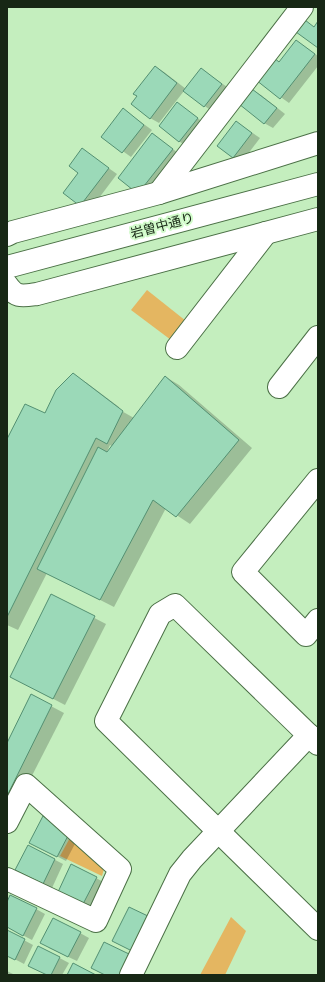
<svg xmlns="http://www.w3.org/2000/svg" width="325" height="982" viewBox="0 0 325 982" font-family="Georgia,'Noto Sans JP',serif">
<rect width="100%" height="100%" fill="#c4eebe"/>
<g fill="#e4b661">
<path d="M147,290L186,321L171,340L131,310Z"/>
<path d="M71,836L104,869L102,876L60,856Z"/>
<path d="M231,917L246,931L225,975H200Z"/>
</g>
<g fill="#0003" fill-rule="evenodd">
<path d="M297,41L318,56V66L289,103L257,80L273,59L280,62Z"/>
<path d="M156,67L164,72L186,89L201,69L230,89L213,112L184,91L159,123L150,118L138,96Z"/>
<path d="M252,90L261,95L285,114L273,128L264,123Z"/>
<path d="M177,104L206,124L189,147L180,142L160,126Z"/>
<path d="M124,110L152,130L131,157L103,137Z"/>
<path d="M236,122L260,138L242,162L233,157Z"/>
<path d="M153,135L181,155L153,191L134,189Z"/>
<path d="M83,150L117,174L90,210L81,205L80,173Z"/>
<path d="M73,375L87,383L123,410L119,407L118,409L134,418L166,377L179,385L252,448L190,524L166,508L114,607L47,573L18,630L7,625V442L45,415ZM110,445L113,447L106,454Z"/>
<path d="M52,596L106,624L65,705L11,677Z"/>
<path d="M32,696L64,713L17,805L7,800V745Z"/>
<path d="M43,818L79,836L66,861L39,847Z"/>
<path d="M28,846L63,864L52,888L25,875Z"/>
<path d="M96,878L105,883L92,908L67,896Z"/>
<path d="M7,904L36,909L45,914L32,940L7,927Z"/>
<path d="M7,931L33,945L24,964L7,955Z"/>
<path d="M80,933L89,938L77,961L49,948Z"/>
<path d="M39,947L69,963L62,975H47Z"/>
<path d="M7,971L15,975H7Z"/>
</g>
<g fill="#9bd9b8" stroke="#549072">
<path d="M305,20L314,27L318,21V48L296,32Z"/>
<path d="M296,40L315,54L280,99L256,80L273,57L279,62Z"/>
<path d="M155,66L177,83L150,119L131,104L137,96L133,94Z"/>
<path d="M201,68L222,84L204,107L183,91Z"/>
<path d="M252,89L277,108L264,124L239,104Z"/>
<path d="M177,102L198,118L179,142L159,126Z"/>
<path d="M123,108L144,125L122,153L101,137Z"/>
<path d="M236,121L252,133L233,158L217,146Z"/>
<path d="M152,133L173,149L144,186L133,190L118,178Z"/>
<path d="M82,148L109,168L80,206L63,193L78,173L69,166Z"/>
<path d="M73,373L123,411L107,444L96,438L7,617V439L25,404L45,413L56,390Z"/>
<path d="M165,376L239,440L176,517L153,500L100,600L37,569L98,447L107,452Z"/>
<path d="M51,594L95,616L53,699L10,677Z"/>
<path d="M31,694L52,705L7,796V743Z"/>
<path d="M43,816L71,830L57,857L29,843Z"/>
<path d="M28,845L55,859L43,884L15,870Z"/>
<path d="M71,864L97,877L83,904L58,892Z"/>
<path d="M10,895L37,908L23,936L7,927V902Z"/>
<path d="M129,907L150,917L132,951L112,941Z"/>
<path d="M53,918L81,932L68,957L40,943Z"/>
<path d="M7,930L25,939L15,960L7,956Z"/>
<path d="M104,942L129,954L119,975H105L91,968Z"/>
<path d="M38,946L60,957L51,975H47L28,966Z"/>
<path d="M73,963L96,975H67Z"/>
</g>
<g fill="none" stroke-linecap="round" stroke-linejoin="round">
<g stroke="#4b7046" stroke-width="24">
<g id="minor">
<path d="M159,193L302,7"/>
<path d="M7,235L13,232L159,193L318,143"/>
<path d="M7,267L318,184"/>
<path d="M7,285C16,298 22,296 37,294L318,219"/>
<path d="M177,348L266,233"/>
<path d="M279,387L318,337"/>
<path d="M318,480L243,572L306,635L318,620"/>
<path d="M318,744L175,605L160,614L106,721L318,929"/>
<path d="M7,822L26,785L120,869L96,921L7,879"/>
<path d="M131,975L180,874L192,859L309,735"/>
</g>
</g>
<use href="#minor" stroke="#fff" stroke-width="22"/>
</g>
<g text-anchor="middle" stroke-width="4" stroke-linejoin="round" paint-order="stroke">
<g font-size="13" fill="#172715" stroke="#d1fbca">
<text transform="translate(162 225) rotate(-15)" y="5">岩曽中通り</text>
</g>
</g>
<rect width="325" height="982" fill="none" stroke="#172715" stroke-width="16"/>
</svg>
